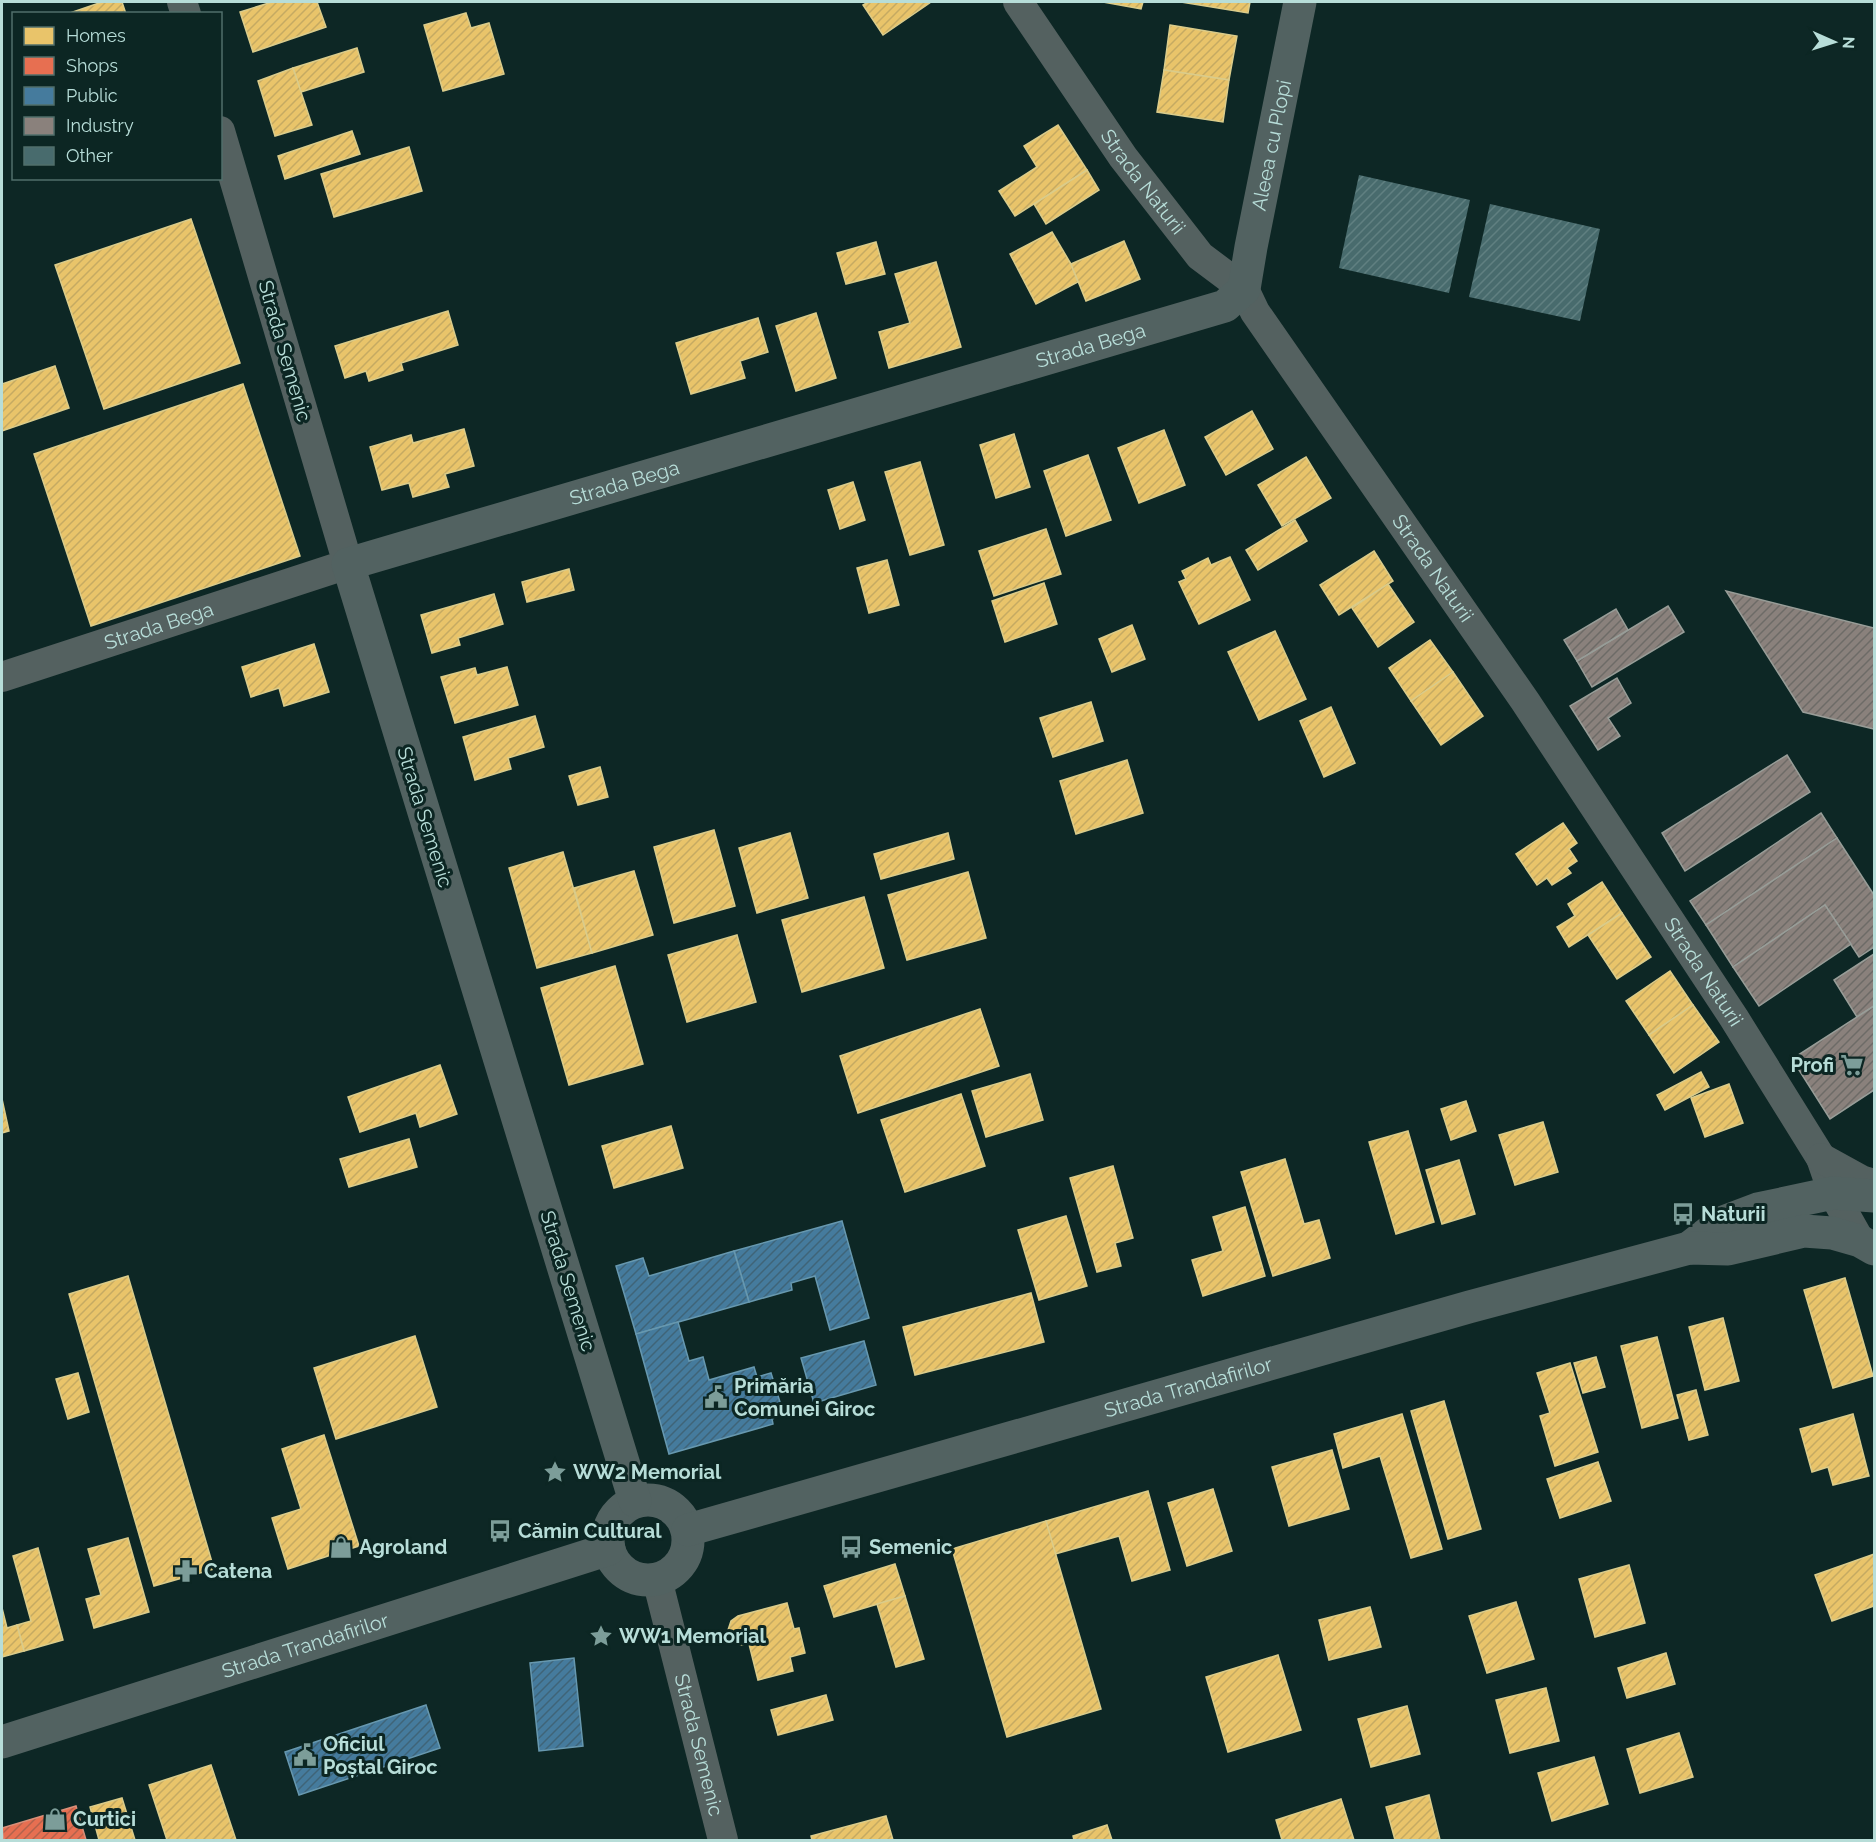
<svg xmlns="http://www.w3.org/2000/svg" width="1876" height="1842" viewBox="0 0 1876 1842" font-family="Raleway,sans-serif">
<defs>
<pattern id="homes-hatch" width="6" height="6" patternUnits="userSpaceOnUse" patternTransform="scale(1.5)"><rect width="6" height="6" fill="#e9c46a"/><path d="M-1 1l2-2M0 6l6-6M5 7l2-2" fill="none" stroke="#c5aa62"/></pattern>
<pattern id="shops-hatch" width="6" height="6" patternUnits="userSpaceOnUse" patternTransform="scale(1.5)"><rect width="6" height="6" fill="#e76f51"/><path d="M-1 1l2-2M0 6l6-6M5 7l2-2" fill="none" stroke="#b2624c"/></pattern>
<pattern id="public-hatch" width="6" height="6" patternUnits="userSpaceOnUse" patternTransform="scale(1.5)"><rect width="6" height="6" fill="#457b9d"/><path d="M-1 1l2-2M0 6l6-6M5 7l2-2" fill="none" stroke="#3f6478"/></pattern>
<pattern id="industry-hatch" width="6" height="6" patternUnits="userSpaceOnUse" patternTransform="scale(1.5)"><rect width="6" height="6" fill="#8a817c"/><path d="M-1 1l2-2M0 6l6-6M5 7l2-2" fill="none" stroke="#6d6b67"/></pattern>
<pattern id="building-hatch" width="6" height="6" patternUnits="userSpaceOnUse" patternTransform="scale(1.5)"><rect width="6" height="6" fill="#486b6d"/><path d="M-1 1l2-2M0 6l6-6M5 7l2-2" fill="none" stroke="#608081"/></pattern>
</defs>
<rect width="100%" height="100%" fill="#0d2725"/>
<g fill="url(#homes-hatch)" stroke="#dacc8b" stroke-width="1.5">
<path d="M102,2H122L126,14H67Z"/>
<path d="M272,2H317L326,27L253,52L240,12Z"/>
<path d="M868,2H931L883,35L863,5Z"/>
<path d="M1103,2H1143L1141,9Z"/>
<path d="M1181,2H1250L1248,13Z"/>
<path d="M466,13L471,28L489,23L504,74L443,91L424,25Z"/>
<path d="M1170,25L1237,36L1229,80L1164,70Z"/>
<path d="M357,48L364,72L301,92L293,68Z"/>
<path d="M293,68L312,125L275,136L258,81Z"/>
<path d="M1164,70L1229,80L1223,122L1157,112Z"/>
<path d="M1058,125L1087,170L1015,216L999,191L1037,167L1024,146Z"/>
<path d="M352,131L360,154L285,179L278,156Z"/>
<path d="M409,147L422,191L334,217L321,174Z"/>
<path d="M1087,170L1099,190L1046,224L1034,204Z"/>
<path d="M191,219L240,363L104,409L55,265Z"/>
<path d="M1052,232L1071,264L1078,282L1036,304L1010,254Z"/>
<path d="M1124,241L1140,279L1086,301L1071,264Z"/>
<path d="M876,242L885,274L846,284L837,253Z"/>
<path d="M936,262L961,347L889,368L879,332L910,323L895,274Z"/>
<path d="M448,311L458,345L401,363L403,370L369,381L366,371L345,378L335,346Z"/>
<path d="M816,313L836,378L796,391L776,326Z"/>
<path d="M758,318L768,352L740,361L745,378L691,394L676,343Z"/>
<path d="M55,366L69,408L2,431V384Z"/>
<path d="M243,384L300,556L91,626L34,454Z"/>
<path d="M1252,411L1273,449L1226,475L1205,437Z"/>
<path d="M464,429L474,466L445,474L449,487L413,497L409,483L382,490L370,447L411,435L413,443Z"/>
<path d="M1164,430L1185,485L1139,503L1118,448Z"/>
<path d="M1014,434L1030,487L996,498L980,445Z"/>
<path d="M1088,455L1111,520L1066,536L1044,471Z"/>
<path d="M1306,457L1331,498L1282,526L1258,485Z"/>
<path d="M920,462L944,545L910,555L885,472Z"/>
<path d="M853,482L865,520L840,529L828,490Z"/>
<path d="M1295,520L1307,541L1258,570L1246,550Z"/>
<path d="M1046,529L1061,574L994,596L979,551Z"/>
<path d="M1374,551L1393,581L1339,615L1320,585Z"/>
<path d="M1230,557L1250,600L1199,624L1179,582L1186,579L1182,571L1208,558L1211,565Z"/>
<path d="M887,560L899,605L869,613L857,568Z"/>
<path d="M569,569L574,590L527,602L522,582Z"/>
<path d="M1044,583L1057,624L1005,642L992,601Z"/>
<path d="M1388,584L1414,622L1378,647L1352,608Z"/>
<path d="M494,594L503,624L458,638L460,645L432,653L421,615Z"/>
<path d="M1132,625L1145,659L1112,672L1099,639Z"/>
<path d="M1275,631L1306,699L1259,720L1228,652Z"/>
<path d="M1430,640L1453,672L1411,701L1389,668Z"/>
<path d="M314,644L329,692L284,706L279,688L251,697L242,667Z"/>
<path d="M507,667L518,705L455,723L441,677L475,668L477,675Z"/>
<path d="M1453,672L1483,716L1441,745L1411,701Z"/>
<path d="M1091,702L1103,741L1053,757L1040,718Z"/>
<path d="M1331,707L1355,763L1324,777L1300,721Z"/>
<path d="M535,716L544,747L508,758L511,769L475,780L463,737Z"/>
<path d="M1127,760L1143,813L1076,834L1060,781Z"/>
<path d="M600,767L608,797L578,805L569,776Z"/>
<path d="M1563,823L1577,843L1569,849L1577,861L1567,868L1571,873L1552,885L1547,878L1537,885L1516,854Z"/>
<path d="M714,830L735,906L674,923L654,847Z"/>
<path d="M790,833L808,898L757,913L739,848Z"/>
<path d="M948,833L954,859L881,879L874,854Z"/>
<path d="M563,852L592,953L537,968L509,868Z"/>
<path d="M634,871L653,935L592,953L574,888Z"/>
<path d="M968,872L986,938L907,960L888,895Z"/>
<path d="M1602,882L1622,913L1569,947L1557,927L1575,916L1568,904Z"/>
<path d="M864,897L884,968L802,992L782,920Z"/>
<path d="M1622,913L1651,957L1617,979L1588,935Z"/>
<path d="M737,935L756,1002L687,1022L668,955Z"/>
<path d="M615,966L643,1064L569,1085L541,988Z"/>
<path d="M1670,971L1693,1005L1649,1035L1626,1001Z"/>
<path d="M1693,1005L1719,1042L1674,1073L1649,1035Z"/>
<path d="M980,1009L999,1066L858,1113L840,1056Z"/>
<path d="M440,1065L457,1114L420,1127L416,1113L360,1132L348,1097Z"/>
<path d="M1701,1072L1709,1087L1665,1110L1657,1095Z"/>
<path d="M1030,1074L1043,1120L986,1137L972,1091Z"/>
<path d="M1729,1084L1743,1123L1705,1137L1691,1098Z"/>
<path d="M961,1094L985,1166L905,1192L881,1120Z"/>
<path d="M2,1099L9,1131L2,1133Z"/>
<path d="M1466,1101L1476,1131L1451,1140L1441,1109Z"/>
<path d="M1543,1122L1558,1172L1515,1185L1499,1135Z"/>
<path d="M671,1126L683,1168L614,1188L602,1146Z"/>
<path d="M1408,1131L1434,1222L1396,1234L1369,1142Z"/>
<path d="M409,1139L417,1167L349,1187L340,1159Z"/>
<path d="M1285,1159L1304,1224L1319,1220L1330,1258L1273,1276L1241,1172Z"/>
<path d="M1459,1160L1475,1214L1442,1224L1426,1170Z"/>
<path d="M1113,1166L1133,1238L1115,1243L1121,1266L1097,1272L1070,1178Z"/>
<path d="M1245,1207L1265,1276L1203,1296L1192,1260L1223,1251L1213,1217Z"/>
<path d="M1066,1216L1087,1286L1039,1300L1018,1230Z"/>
<path d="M128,1276L214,1569L154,1586L69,1294Z"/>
<path d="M1845,1278L1873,1376L1833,1388L1804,1290Z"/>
<path d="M1031,1293L1044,1342L915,1375L903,1327Z"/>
<path d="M1723,1318L1739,1381L1705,1390L1689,1327Z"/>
<path d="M415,1336L437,1407L336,1439L314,1368Z"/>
<path d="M1657,1337L1678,1418L1642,1428L1621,1346Z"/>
<path d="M1596,1357L1605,1387L1583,1393L1574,1363Z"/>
<path d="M1570,1363L1598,1452L1555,1466L1540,1416L1550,1413L1537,1373Z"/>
<path d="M78,1373L89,1412L68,1419L56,1379Z"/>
<path d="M1696,1390L1708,1435L1689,1440L1677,1395Z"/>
<path d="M1444,1401L1481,1529L1448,1539L1411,1411Z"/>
<path d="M1402,1414L1442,1549L1411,1558L1380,1456L1343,1468L1334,1434Z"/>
<path d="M1853,1414L1869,1476L1833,1485L1828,1467L1812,1472L1800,1429Z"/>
<path d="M324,1435L359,1546L288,1569L272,1518L301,1509L282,1449Z"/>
<path d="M1332,1450L1349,1509L1289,1526L1272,1467Z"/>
<path d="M1598,1462L1611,1501L1560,1518L1547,1479Z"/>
<path d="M1213,1489L1232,1551L1187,1566L1168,1503Z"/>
<path d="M1148,1491L1170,1570L1132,1581L1119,1536L1055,1554L1046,1521Z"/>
<path d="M1046,1521L1101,1709L1007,1737L952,1549Z"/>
<path d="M128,1538L149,1612L94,1628L86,1599L101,1595L88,1549Z"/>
<path d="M38,1548L63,1640L24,1651L17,1625L31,1621L13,1556Z"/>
<path d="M1874,1554V1606L1832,1621L1815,1575Z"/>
<path d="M895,1564L905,1596L834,1617L824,1586Z"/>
<path d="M1629,1565L1645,1623L1595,1637L1579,1579Z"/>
<path d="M905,1596L924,1659L896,1667L877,1604Z"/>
<path d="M1516,1602L1534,1659L1487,1673L1469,1616Z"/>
<path d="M787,1603L794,1629L799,1628L805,1653L790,1657L793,1671L758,1680L749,1644L741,1645L734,1643L730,1637L728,1630L731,1621L738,1616Z"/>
<path d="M1370,1607L1381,1647L1329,1660L1319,1620Z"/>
<path d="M2,1608L7,1628L17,1625L24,1651L2,1657Z"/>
<path d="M1666,1653L1675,1684L1627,1698L1618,1668Z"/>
<path d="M1278,1655L1301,1730L1228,1752L1206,1677Z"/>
<path d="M1546,1688L1559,1741L1510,1753L1496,1700Z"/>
<path d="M826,1695L833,1720L778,1735L771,1710Z"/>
<path d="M1407,1706L1420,1754L1371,1767L1358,1719Z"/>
<path d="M1679,1733L1693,1777L1640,1793L1627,1749Z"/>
<path d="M1594,1757L1608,1804L1552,1821L1538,1773Z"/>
<path d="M211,1765L236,1840H167L149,1785Z"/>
<path d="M1429,1795L1440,1840H1395L1386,1807Z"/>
<path d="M122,1798L135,1840H99L90,1807Z"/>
<path d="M1341,1799L1354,1840H1282L1276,1820Z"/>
<path d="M886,1816L893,1840H812L811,1836Z"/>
<path d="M1107,1825L1112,1840H1074L1073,1836Z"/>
</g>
<path fill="url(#shops-hatch)" stroke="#d9907a" stroke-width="1.5" d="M76,1806L86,1840H4L2,1828Z"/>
<g fill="url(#public-hatch)" stroke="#6798af" stroke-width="1.5">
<path d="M842,1221L869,1318L830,1330L815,1276L791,1283L792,1290L749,1302L734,1251Z"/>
<path d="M734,1251L749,1302L636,1334L616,1266L643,1258L649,1276Z"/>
<path d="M678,1322L689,1361L703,1357L709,1380L754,1367L757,1377L771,1373L784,1415L772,1419L773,1424L669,1454L636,1334Z"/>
<path d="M864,1341L876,1385L814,1403L801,1358Z"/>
<path d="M574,1658L583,1746L539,1751L530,1663Z"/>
<path d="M426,1705L440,1748L299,1795L285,1752Z"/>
</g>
<g fill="url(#industry-hatch)" stroke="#989d98" stroke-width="1.5">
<path d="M1726,591L1874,628V729L1803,712Z"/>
<path d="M1668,606L1684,632L1592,687L1577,661Z"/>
<path d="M1616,609L1628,630L1577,661L1564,640Z"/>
<path d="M1617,678L1631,703L1608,718L1620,736L1598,750L1570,706Z"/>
<path d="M1787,755L1810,792L1685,871L1662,833Z"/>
<path d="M1821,813L1837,838L1706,925L1690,901Z"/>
<path d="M1837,838L1874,895V947L1859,957L1825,905L1733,967L1706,925Z"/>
<path d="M1825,905L1851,944L1759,1006L1733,967Z"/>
<path d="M1874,954V1006L1857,1017L1834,980Z"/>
<path d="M1874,1006V1090L1830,1119L1792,1059Z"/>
</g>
<g fill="url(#building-hatch)">
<path d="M1359,175L1470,200L1449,293L1339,268Z"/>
<path d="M1490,204L1600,229L1580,321L1469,297Z"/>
</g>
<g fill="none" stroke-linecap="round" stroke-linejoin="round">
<g stroke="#546160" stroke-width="30">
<path d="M182,2L186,14"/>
<path id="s1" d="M1018,2L1123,157L1200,256L1244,289L1255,312L1525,701L1734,1018L1821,1158L1833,1193L1860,1241"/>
<path id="s2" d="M2,677L348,564L220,131"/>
<path d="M1821,1158L1861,1180L1874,1184"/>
<path id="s3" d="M657,1579L723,1840"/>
</g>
<g stroke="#526261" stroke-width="33">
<path d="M1689,1248L1721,1223L1758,1209L1833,1193L1874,1196"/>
<circle cx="648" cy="1540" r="40"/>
<path id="s4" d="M635,1501L348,564L1225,306L1244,289L1251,247L1300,2"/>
<path id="s5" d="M688,1530L1469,1307L1689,1248L1728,1249L1804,1231L1832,1233L1860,1241L1874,1249"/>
<path id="s6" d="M2,1742L609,1549"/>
</g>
</g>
<defs>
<g id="supermarket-bare" transform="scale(1.8)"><path d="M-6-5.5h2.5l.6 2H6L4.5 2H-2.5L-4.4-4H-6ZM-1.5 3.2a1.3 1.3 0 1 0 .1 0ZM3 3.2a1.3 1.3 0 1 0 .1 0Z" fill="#7c9d99" stroke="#0c2623" stroke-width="2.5" paint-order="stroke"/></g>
<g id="bus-bare" transform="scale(1.8)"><path d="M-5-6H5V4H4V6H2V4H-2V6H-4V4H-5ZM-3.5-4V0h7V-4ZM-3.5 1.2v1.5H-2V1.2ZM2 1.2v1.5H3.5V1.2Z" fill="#7c9d99" stroke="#0c2623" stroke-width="2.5" paint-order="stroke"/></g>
<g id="civic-bare" transform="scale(1.8)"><path d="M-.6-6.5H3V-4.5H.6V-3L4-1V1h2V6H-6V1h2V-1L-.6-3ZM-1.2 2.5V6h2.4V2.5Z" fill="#7c9d99" stroke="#0c2623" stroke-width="2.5" paint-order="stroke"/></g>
<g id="sight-bare" transform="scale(1.8)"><path d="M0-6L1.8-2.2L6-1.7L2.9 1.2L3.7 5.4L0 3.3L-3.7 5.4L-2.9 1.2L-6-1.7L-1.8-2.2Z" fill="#7c9d99" stroke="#0c2623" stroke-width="2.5" paint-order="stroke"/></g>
<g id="shop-bare" transform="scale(1.8)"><path d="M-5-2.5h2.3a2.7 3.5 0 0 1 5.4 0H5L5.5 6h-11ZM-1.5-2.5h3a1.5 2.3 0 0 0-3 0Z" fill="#7c9d99" stroke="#0c2623" stroke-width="2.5" paint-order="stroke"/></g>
<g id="pharmacy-bare" transform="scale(1.8)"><path d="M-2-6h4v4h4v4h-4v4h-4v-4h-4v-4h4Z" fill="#7c9d99" stroke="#0c2623" stroke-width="2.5" paint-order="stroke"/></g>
</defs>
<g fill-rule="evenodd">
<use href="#supermarket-bare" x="1852" y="1065"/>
<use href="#bus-bare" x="1683" y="1214"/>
<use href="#civic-bare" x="716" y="1397"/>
<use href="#sight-bare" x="555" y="1472"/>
<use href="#bus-bare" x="500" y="1531"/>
<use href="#shop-bare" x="341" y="1547"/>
<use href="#bus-bare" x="851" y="1547"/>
<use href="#pharmacy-bare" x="186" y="1571"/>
<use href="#sight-bare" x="601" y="1636"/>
<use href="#civic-bare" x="305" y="1755"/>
<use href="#shop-bare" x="55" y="1819"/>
</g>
<g text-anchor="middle" stroke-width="6" stroke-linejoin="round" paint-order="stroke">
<g font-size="20" fill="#b7ddd8" stroke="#0c2623">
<text dy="7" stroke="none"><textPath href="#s4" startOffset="2066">Aleea cu Plopi</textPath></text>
<text dy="7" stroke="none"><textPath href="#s1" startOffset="219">Strada Naturii</textPath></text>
<text dy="7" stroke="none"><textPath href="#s4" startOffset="1754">Strada Bega</textPath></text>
<text transform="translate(285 351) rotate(74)" y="7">Strada Semenic</text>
<text dy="7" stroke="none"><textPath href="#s4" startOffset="1268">Strada Bega</textPath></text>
<text dy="7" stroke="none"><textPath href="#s1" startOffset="705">Strada Naturii</textPath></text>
<text dy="7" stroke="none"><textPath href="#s2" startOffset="165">Strada Bega</textPath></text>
<text transform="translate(425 817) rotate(73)" y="7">Strada Semenic</text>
<text dy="7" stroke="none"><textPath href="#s1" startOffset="1191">Strada Naturii</textPath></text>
<text transform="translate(568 1281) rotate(73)" y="7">Strada Semenic</text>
<text dy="7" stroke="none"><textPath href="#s5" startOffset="520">Strada Trandafirilor</textPath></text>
<text dy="7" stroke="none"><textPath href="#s6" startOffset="318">Strada Trandafirilor</textPath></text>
<text dy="7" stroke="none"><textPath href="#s3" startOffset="171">Strada Semenic</textPath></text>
</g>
<g font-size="20" font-weight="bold" fill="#b7ddd8" stroke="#0c2623" text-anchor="start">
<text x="1834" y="1072" text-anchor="end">Profi</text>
<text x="1701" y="1221">Naturii</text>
<text x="734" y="1393">Primăria<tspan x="734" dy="23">Comunei Giroc</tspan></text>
<text x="573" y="1479">WW2 Memorial</text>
<text x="518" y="1538">Cămin Cultural</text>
<text x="359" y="1554">Agroland</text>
<text x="869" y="1554">Semenic</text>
<text x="204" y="1578">Catena</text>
<text x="619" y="1643">WW1 Memorial</text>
<text x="323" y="1751">Oficiul<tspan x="323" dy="23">Poștal Giroc</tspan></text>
<text x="73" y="1826">Curtici</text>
</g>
</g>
<rect width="1876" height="1842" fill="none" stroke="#b7ddd8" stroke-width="6"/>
<rect x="12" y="12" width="210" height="168" fill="#0c2623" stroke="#506f6b" stroke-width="1.5"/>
<rect x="24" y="27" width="30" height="18" fill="#e9c46a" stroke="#506f6b" stroke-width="1.5"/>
<text x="66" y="42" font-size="18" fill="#b7ddd8">Homes</text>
<rect x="24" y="57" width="30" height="18" fill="#e76f51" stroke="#506f6b" stroke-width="1.5"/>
<text x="66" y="72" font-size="18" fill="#b7ddd8">Shops</text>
<rect x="24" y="87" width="30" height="18" fill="#457b9d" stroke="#506f6b" stroke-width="1.5"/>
<text x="66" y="102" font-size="18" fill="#b7ddd8">Public</text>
<rect x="24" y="117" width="30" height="18" fill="#8a817c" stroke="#506f6b" stroke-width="1.5"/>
<text x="66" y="132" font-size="18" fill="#b7ddd8">Industry</text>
<rect x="24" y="147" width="30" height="18" fill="#486b6d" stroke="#506f6b" stroke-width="1.5"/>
<text x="66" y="162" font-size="18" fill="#b7ddd8">Other</text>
<g transform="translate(1834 42) rotate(93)" stroke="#0c2623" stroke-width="4.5" paint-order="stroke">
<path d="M0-4.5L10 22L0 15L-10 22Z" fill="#b7ddd8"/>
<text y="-9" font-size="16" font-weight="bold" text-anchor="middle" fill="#b7ddd8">N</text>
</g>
</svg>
